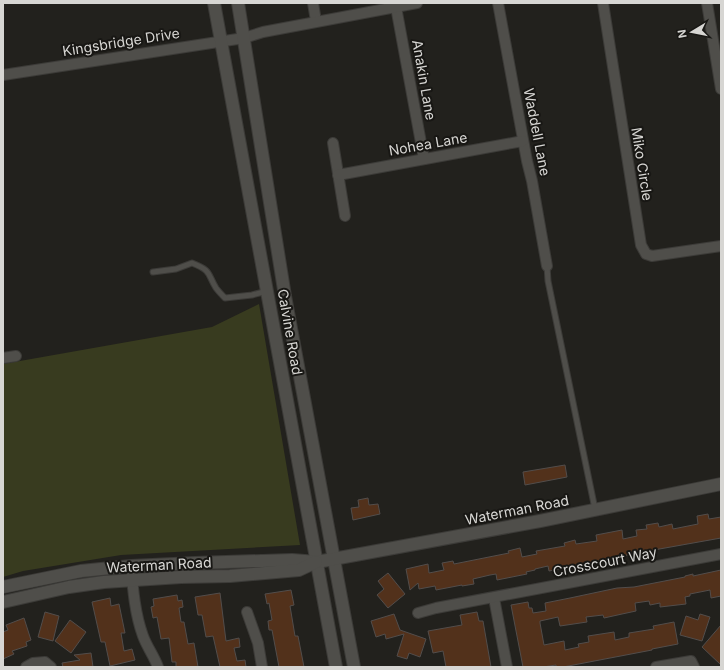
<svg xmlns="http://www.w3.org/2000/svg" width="724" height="670" viewBox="0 0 724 670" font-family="Inter,sans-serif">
<rect width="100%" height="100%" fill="#22211d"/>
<path fill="#383b1f" d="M259,304L300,545L121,555L23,571L3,577V364L212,327Z"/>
<g fill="#52311b" stroke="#524d4b">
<path d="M565,465L567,477L525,485L523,472Z"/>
<path d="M368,498L369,505L378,504L380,514L353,520L351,508L359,507L358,500Z"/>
<path d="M708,514L709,519L721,517V538L637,553L549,571L548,566L535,569V570L526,572L527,574L497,580L496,574L490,575L473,579L474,584L462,586V585L436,590L435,586L419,589L418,583L410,590L406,569L428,564L429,573L444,570L442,563L453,561L454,564L509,553L508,551L520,548L522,557L537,554L536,551L565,546L564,543L575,540L576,544L597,541L596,535L622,530L623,539L637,536L636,530L647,529L646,525L658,523L659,527L672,524L673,529L698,524L697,516Z"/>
<path d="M721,570V596L711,598L710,590L690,594V596L685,597L686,604L660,607V603L650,605L649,601L635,603L636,611L622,614L604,618L603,615L586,617L587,622L560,626L558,617L540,621V623L544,645L564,641L565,650L579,647L578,644L589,642L588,636L614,632L615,640L629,637V633L654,629L653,626L674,622L678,644L652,649V650L563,667H556V665L543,667H523L511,605L528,602L529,608H532L533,613L546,611L545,603L570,598L617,588L634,587L685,577V576L693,574V576Z"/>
<path d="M388,573L405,594L388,608L377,595L384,589L378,581Z"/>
<path d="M291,590L294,605L290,606L295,636H298L304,667H279L272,630H269L268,621L272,620L269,603L267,604L265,594Z"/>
<path d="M220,593L226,641L239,638L240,647L234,648L237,661L245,660L246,667H220L213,636L206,637L202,615H198L195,597Z"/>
<path d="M177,595L178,601L182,600L183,607L179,608L181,622H184L188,644L194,643L198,667H176V662H172L169,638L161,639L157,617L153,618L151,607L154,606L153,599Z"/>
<path d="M110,598L111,606L119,604L125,633H121L124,651L132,649L135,660L110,666L105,642H101L92,602Z"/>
<path d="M45,612L59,616L53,641L38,637Z"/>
<path d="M477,612L479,621H483L491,667H446L443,651L433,653L428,631L462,625L460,615Z"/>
<path d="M394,614L400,630L426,639L420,657L409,653L407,659L397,656L404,634L386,639L385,634L376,637L371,621Z"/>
<path d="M700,614L710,617L702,641L680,635L686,616L698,620Z"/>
<path d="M24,618L31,640L26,642L27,646L12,651L14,654L3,659V632L8,630L6,625Z"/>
<path d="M70,620L86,632L71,653L55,641Z"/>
<path d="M721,625V665L702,647Z"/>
<path d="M91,653L93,667H63L62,663L80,660L74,655Z"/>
</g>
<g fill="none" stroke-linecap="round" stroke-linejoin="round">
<g stroke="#3c3b38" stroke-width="7">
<g id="lane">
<path d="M547,266L548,281L595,509"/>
<path d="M153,272L176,269L192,263C212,271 207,273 216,288C219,292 222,295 225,298L252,295L267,291"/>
</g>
</g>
<g stroke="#3c3b38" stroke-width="12">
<g id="street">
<path d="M313,3L316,21"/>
<path d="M498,3L527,161L532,181L547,266"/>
<path d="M603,3L641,245L646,254L652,256L721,246"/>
<path d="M707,3L721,89"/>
<path d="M396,7L424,159"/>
<path d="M3,75L244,38L263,32L417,3"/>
<path d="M333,143L345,216"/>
<path d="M338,175L523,141"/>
<path d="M3,358L16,356"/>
<path d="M131,566C133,590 135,614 143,636C147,647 154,656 158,667"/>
<path d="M494,598L507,667"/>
<path d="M247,612L258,643L262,667"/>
<path d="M418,613L436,608L721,554"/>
<path d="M26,667L33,663L45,662L51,667"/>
<path d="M656,667L691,661L694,667"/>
</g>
</g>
<g stroke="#3c3b38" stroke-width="14">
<g id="secondary">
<path d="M214,3L336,667"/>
<path d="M238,3L285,296L354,667"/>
<path d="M3,587L81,571L131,566L195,563L292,560L317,562L540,521L721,484"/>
<path d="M3,602L69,587L104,582L181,577L230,576L299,570L316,562"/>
</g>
</g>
<use href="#lane" stroke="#4f4e4a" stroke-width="5"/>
<use href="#street" stroke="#4f4e4a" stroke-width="10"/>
<use href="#secondary" stroke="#4f4e4a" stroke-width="12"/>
</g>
<g text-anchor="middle" stroke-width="4" stroke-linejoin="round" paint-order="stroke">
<g font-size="14" fill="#d7d6d3" stroke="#181714">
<text transform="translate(121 42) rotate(-9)" y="5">Kingsbridge Drive</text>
<text transform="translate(424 80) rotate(80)" y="5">Anakin Lane</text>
<text transform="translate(537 132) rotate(79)" y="5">Waddell Lane</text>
<text transform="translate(428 144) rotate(-10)" y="5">Nohea Lane</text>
<text transform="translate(642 164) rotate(81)" y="5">Miko Circle</text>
<text transform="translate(290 332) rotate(80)" y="5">Calvine Road</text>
<text transform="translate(517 510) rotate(-11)" y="5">Waterman Road</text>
<text transform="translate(605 562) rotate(-11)" y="5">Crosscourt Way</text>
<text transform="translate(159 565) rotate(-3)" y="5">Waterman Road</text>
</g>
</g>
<rect width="724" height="670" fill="none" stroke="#d7d6d3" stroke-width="8"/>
<g transform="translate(692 32) rotate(260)" stroke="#181714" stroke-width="3" paint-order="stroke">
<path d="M0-3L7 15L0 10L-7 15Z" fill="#d7d6d3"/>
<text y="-6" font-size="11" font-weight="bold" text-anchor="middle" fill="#d7d6d3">N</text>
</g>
</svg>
